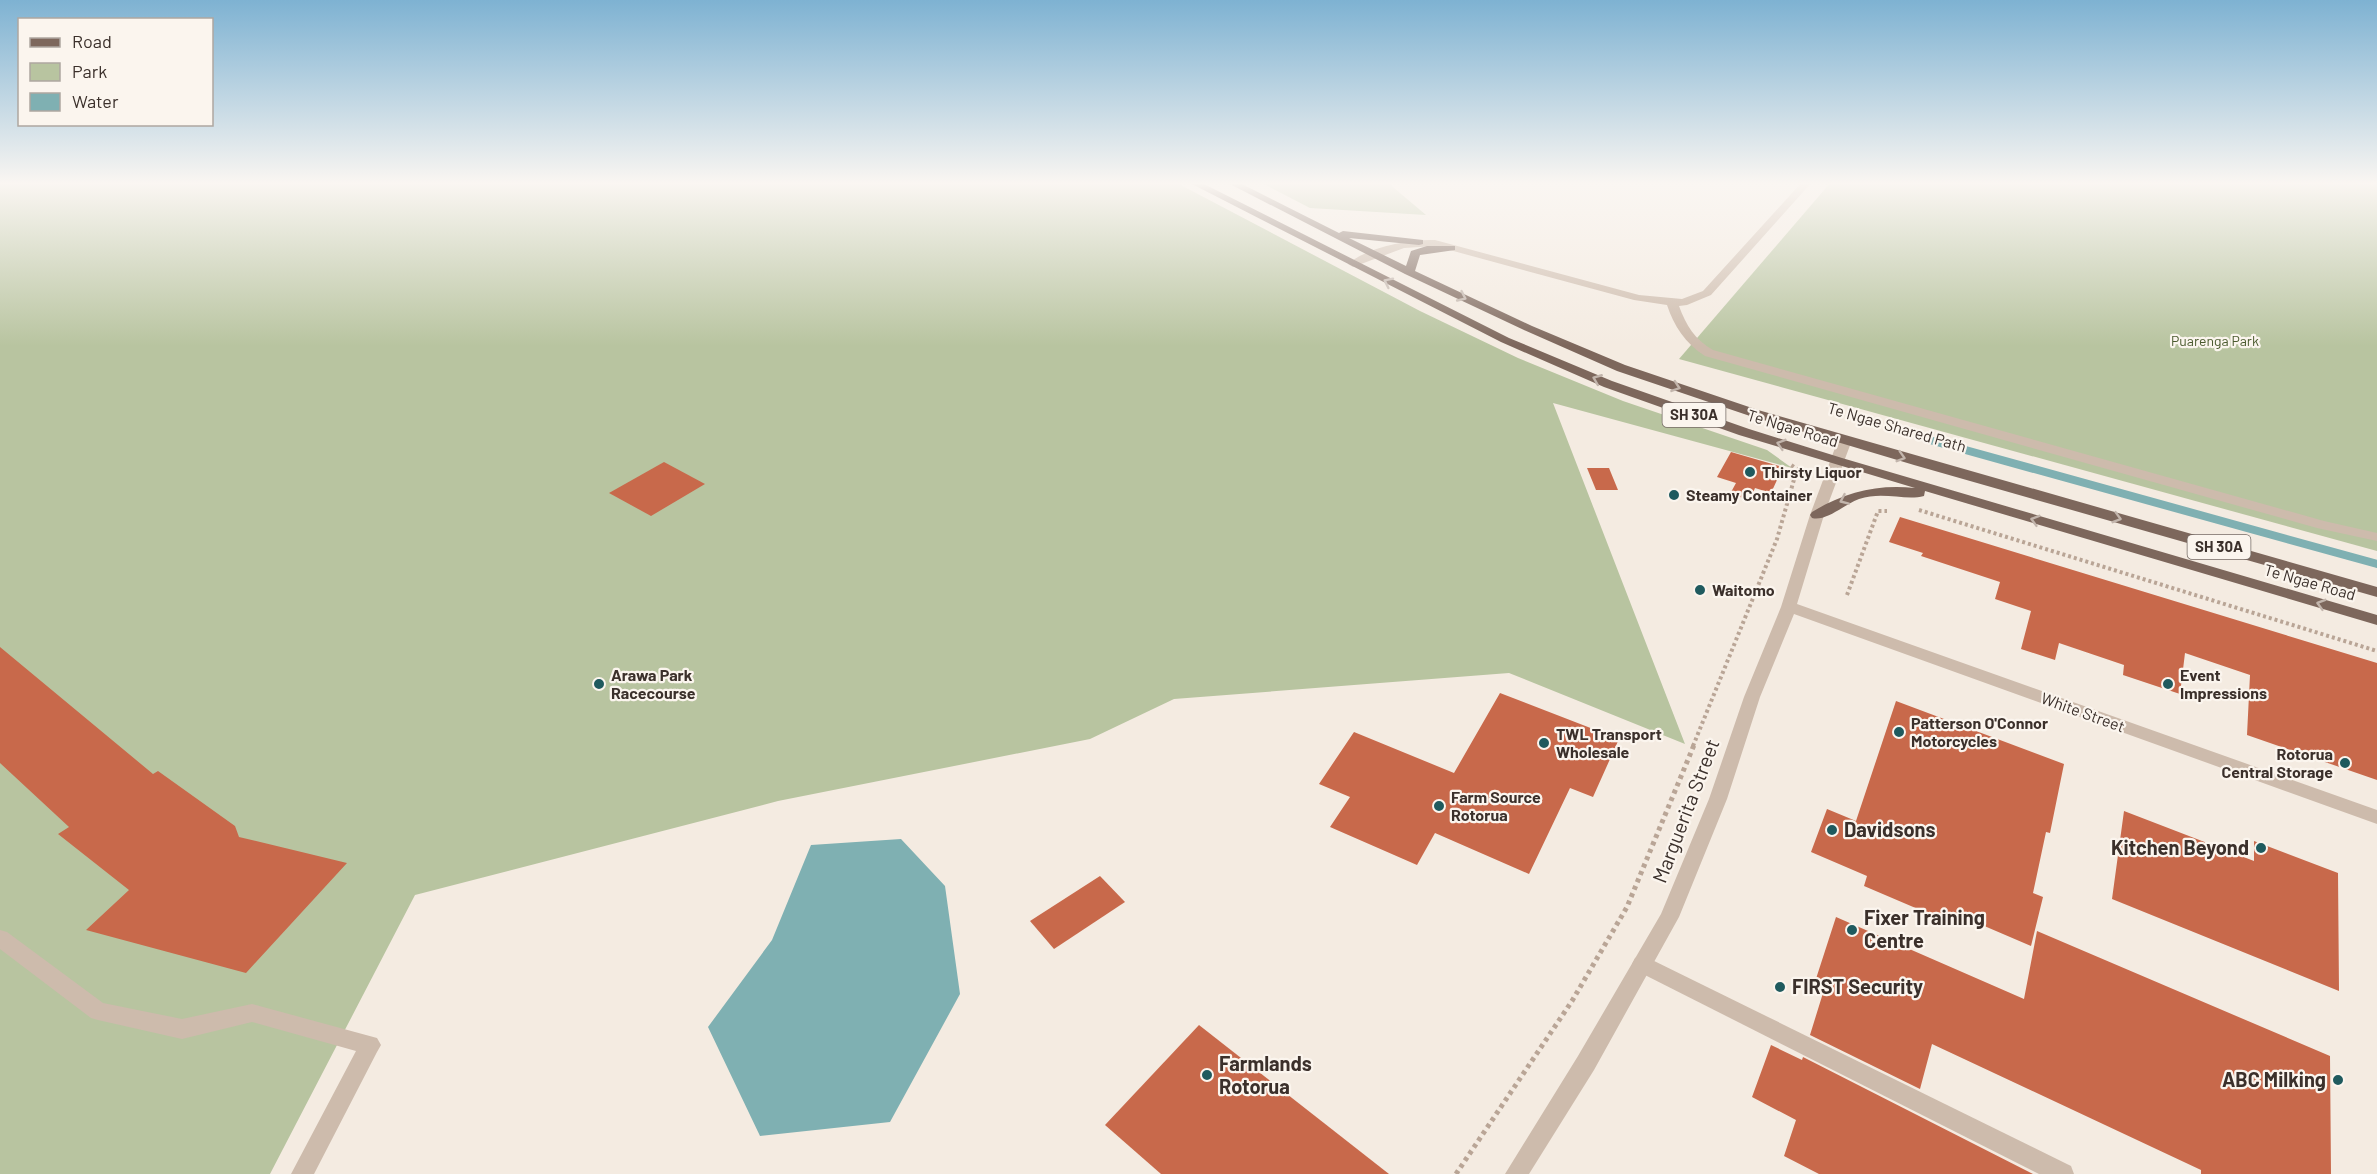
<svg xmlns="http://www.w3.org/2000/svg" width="2377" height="1174" viewBox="0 0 2377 1174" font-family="Barlow,sans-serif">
<rect width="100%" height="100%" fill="#f4ebe1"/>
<g fill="#b8c4a0">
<path d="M0,182H1175L1420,311L1518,358L1623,401L1767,450L1792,468L1553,403L1685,744L1509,673L1174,699L1090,739L778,801L415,895L270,1174H0Z"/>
<path d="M1260,182H1387L1426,215L1310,208Z"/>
<path d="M1831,182H2377V551L1679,359Z"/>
</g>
<path fill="#7fb0b2" d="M901,839L945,886L960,994L890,1122L760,1136L708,1027L772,940L811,845Z"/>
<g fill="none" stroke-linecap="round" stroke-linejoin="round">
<path stroke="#7fb0b2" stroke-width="8" d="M1933,441L2377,564"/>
</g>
<g fill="#c8694b">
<path d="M1731,452L1783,467L1771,493L1755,488L1750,500L1730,494L1736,483L1717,477Z"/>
<path d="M664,462L705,484L651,516L609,493Z"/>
<path d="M1587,468H1609L1618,490H1596Z"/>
<path d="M1900,517L2377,663V780L2247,735L2250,675L2185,653L2180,694L2123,675L2124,665L2059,643L2055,660L2021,649L2031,611L1995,599L2000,582L1921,556L1923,553L1889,542Z"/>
<path d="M0,647L153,774L158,771L235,826L239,837L347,863L246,973L86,930L129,890L58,834L69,827L0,763Z"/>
<path d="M1500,693L1619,739L1593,797L1570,788L1529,874L1435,833L1417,865L1330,827L1350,797L1319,784L1354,732L1454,773Z"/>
<path d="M1896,701L2064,764L2050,833L2046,832L2033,893L2043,897L2031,946L1975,922L1939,918L1864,886L1867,876L1811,852L1827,809L1856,821Z"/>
<path d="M2124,811L2254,861V841L2338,873L2339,991L2112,899Z"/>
<path d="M1100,876L1125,902L1054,949L1030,921Z"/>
<path d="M1836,917L2024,999L2037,931L2330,1056L2331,1174H2201V1170L1932,1044L1920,1089L1810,1035L1823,993L1813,988Z"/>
<path d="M1199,1025L1389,1174H1161L1105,1125Z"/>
<path d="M1771,1045L1802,1060L1803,1057L2033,1174H1819L1784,1156L1796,1120L1752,1097Z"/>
</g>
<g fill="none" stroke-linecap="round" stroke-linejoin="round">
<path stroke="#b9a596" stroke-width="3" stroke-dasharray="2 2" stroke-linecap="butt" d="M1169,182L1176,186"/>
<g stroke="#b9a596" stroke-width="4" stroke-dasharray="3 3" stroke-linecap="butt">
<path d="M1919,510L2377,651"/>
<path d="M1847,595L1878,511H1887"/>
<path d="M1693,746L1777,539L1797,469L1791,465"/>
</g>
<path stroke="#b9a596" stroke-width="5" stroke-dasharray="4 4" stroke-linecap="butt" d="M1456,1174L1572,1001L1627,907L1694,745"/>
<g fill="#cdbbac" fill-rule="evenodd">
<path d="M1802,182H1812L1711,295L1687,305L1679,306C1686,325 1695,340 1713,350L2324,521L2377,533V541L2317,528L1705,356C1685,343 1674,326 1667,305L1634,300L1435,246L1404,248L1353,267L1348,264C1367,247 1410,239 1435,240L1639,295L1682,299L1703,291Z"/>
<path d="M0,930L7,932L103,1003L182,1019L252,1004L377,1038L381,1045L377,1052L314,1174H291L356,1051L252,1022L182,1039L98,1020L91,1018L0,949Z"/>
<path d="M1642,955L2071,1166L2074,1174H2039L1635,970L1632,964L1635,958Z"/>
</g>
<path fill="#cdbbac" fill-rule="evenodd" d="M1845,436L1852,440L1824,515L1797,604L2377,810V824L1794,614L1760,697L1727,799L1679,917L1594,1070L1529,1174H1505L1578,1056L1661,914L1709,799L1744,697L1781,607L1810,515L1838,440Z"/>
<g fill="#7d675c" fill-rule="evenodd">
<path d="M1188,182H1200L1509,338L1612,381L1749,429L1842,458L2377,615V625L1925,491L1924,496C1905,501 1883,491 1859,499C1845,504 1826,522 1812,518L1810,515L1812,512C1845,492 1877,484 1915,488L1739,435L1604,387L1501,342Z"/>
<path d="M1226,182H1238L1339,233L1343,231L1423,240V244L1419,245L1349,238L1406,266L1411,251L1427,246H1455V250L1420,255L1415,271L1532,326L1625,365L1758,410L2377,587V597L1914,465L1750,416L1617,371L1524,330L1405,274Z"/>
</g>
</g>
<defs><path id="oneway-chevron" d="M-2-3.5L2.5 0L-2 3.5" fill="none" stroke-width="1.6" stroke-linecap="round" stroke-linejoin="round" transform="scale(1.5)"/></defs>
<g stroke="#c2b5ac">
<use href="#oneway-chevron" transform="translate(1388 282) rotate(-154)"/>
<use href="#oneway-chevron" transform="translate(1462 297) rotate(25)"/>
<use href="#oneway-chevron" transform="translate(1597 379) rotate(-158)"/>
<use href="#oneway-chevron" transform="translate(1676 387) rotate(19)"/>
<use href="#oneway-chevron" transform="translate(1781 444) rotate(-163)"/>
<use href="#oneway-chevron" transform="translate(1901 457) rotate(17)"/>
<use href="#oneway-chevron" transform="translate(1844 500) rotate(156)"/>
<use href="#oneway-chevron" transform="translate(2117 518) rotate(16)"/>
<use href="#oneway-chevron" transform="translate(2035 520) rotate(-164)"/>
<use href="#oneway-chevron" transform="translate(2321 604) rotate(-164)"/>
</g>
<linearGradient id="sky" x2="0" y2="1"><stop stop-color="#7eb2d2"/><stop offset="0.53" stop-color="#faf6f2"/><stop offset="1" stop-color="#faf6f2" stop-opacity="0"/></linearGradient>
<rect width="2377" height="346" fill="url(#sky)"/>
<g fill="#1f5a5e" stroke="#fbf5ee" stroke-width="2">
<circle cx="1750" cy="472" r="6"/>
<circle cx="1674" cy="495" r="6"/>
<circle cx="1700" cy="590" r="6"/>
<circle cx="599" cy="684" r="6"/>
<circle cx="2168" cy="684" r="6"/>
<circle cx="1899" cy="732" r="6"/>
<circle cx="1544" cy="743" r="6"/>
<circle cx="2345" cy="763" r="6"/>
<circle cx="1439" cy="806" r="6"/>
<circle cx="1832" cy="830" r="6"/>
<circle cx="2261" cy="848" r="6"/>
<circle cx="1852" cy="930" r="6"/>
<circle cx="1780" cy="987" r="6"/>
<circle cx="1207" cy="1075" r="6"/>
<circle cx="2338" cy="1080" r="6"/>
</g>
<g text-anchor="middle" stroke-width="4.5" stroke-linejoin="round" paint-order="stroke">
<g font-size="14" fill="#4a5a2e" stroke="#fbf5ee">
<text x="2215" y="346">Puarenga Park</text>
</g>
<g fill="#fbf5ee" stroke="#756b66" stroke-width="1.5">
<rect x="1662.5" y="403" width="63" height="24" rx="4.5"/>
<rect x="2187.5" y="535" width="63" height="24" rx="4.5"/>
</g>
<g font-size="15" font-weight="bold" fill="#3b302b">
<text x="1694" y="420">SH 30A</text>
<text x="2219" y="552">SH 30A</text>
</g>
<g font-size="16" fill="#3b302b" stroke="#fbf5ee">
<text transform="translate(1897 427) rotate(16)" y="6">Te Ngae Shared Path</text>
<text transform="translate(1793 428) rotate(17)" y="6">Te Ngae Road</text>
<text transform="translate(2310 582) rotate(16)" y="6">Te Ngae Road</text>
<text transform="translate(2083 712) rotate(20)" y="6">White Street</text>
</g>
<g font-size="16" font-weight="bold" fill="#3b302b" stroke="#fbf5ee" text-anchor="start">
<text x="1762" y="478">Thirsty Liquor</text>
<text x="1686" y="501">Steamy Container</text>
<text x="1712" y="596">Waitomo</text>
<text x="611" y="681">Arawa Park<tspan x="611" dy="18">Racecourse</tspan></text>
<text x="2180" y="681">Event<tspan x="2180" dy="18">Impressions</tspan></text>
<text x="1911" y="729">Patterson O'Connor<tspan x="1911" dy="18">Motorcycles</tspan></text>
<text x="1556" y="740">TWL Transport<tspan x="1556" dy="18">Wholesale</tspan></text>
<text x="2333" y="760" text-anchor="end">Rotorua<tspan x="2333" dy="18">Central Storage</tspan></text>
<text x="1451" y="803">Farm Source<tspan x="1451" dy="18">Rotorua</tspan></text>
</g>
<g font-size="20" fill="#3b302b" stroke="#fbf5ee">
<text transform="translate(1686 811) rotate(-69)" y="7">Marguerita Street</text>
</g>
<g font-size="20" font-weight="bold" fill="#3b302b" stroke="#fbf5ee" text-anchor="start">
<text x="1844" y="837">Davidsons</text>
<text x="2249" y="855" text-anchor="end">Kitchen Beyond</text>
<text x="1864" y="925">Fixer Training<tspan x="1864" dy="23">Centre</tspan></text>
<text x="1792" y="994">FIRST Security</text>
<text x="1219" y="1071">Farmlands<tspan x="1219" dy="23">Rotorua</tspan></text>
<text x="2326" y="1087" text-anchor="end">ABC Milking</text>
</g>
</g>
<rect x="18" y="18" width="195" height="108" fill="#fbf5ee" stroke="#aea6a0" stroke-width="1.5"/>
<rect x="30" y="38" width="30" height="9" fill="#7d675c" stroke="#aea6a0" stroke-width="1.5"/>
<text x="72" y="48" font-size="18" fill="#3b302b">Road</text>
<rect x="30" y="63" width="30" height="18" fill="#b8c4a0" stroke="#aea6a0" stroke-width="1.5"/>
<text x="72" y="78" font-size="18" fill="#3b302b">Park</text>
<rect x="30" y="93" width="30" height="18" fill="#7fb0b2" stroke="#aea6a0" stroke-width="1.5"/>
<text x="72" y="108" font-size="18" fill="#3b302b">Water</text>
</svg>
